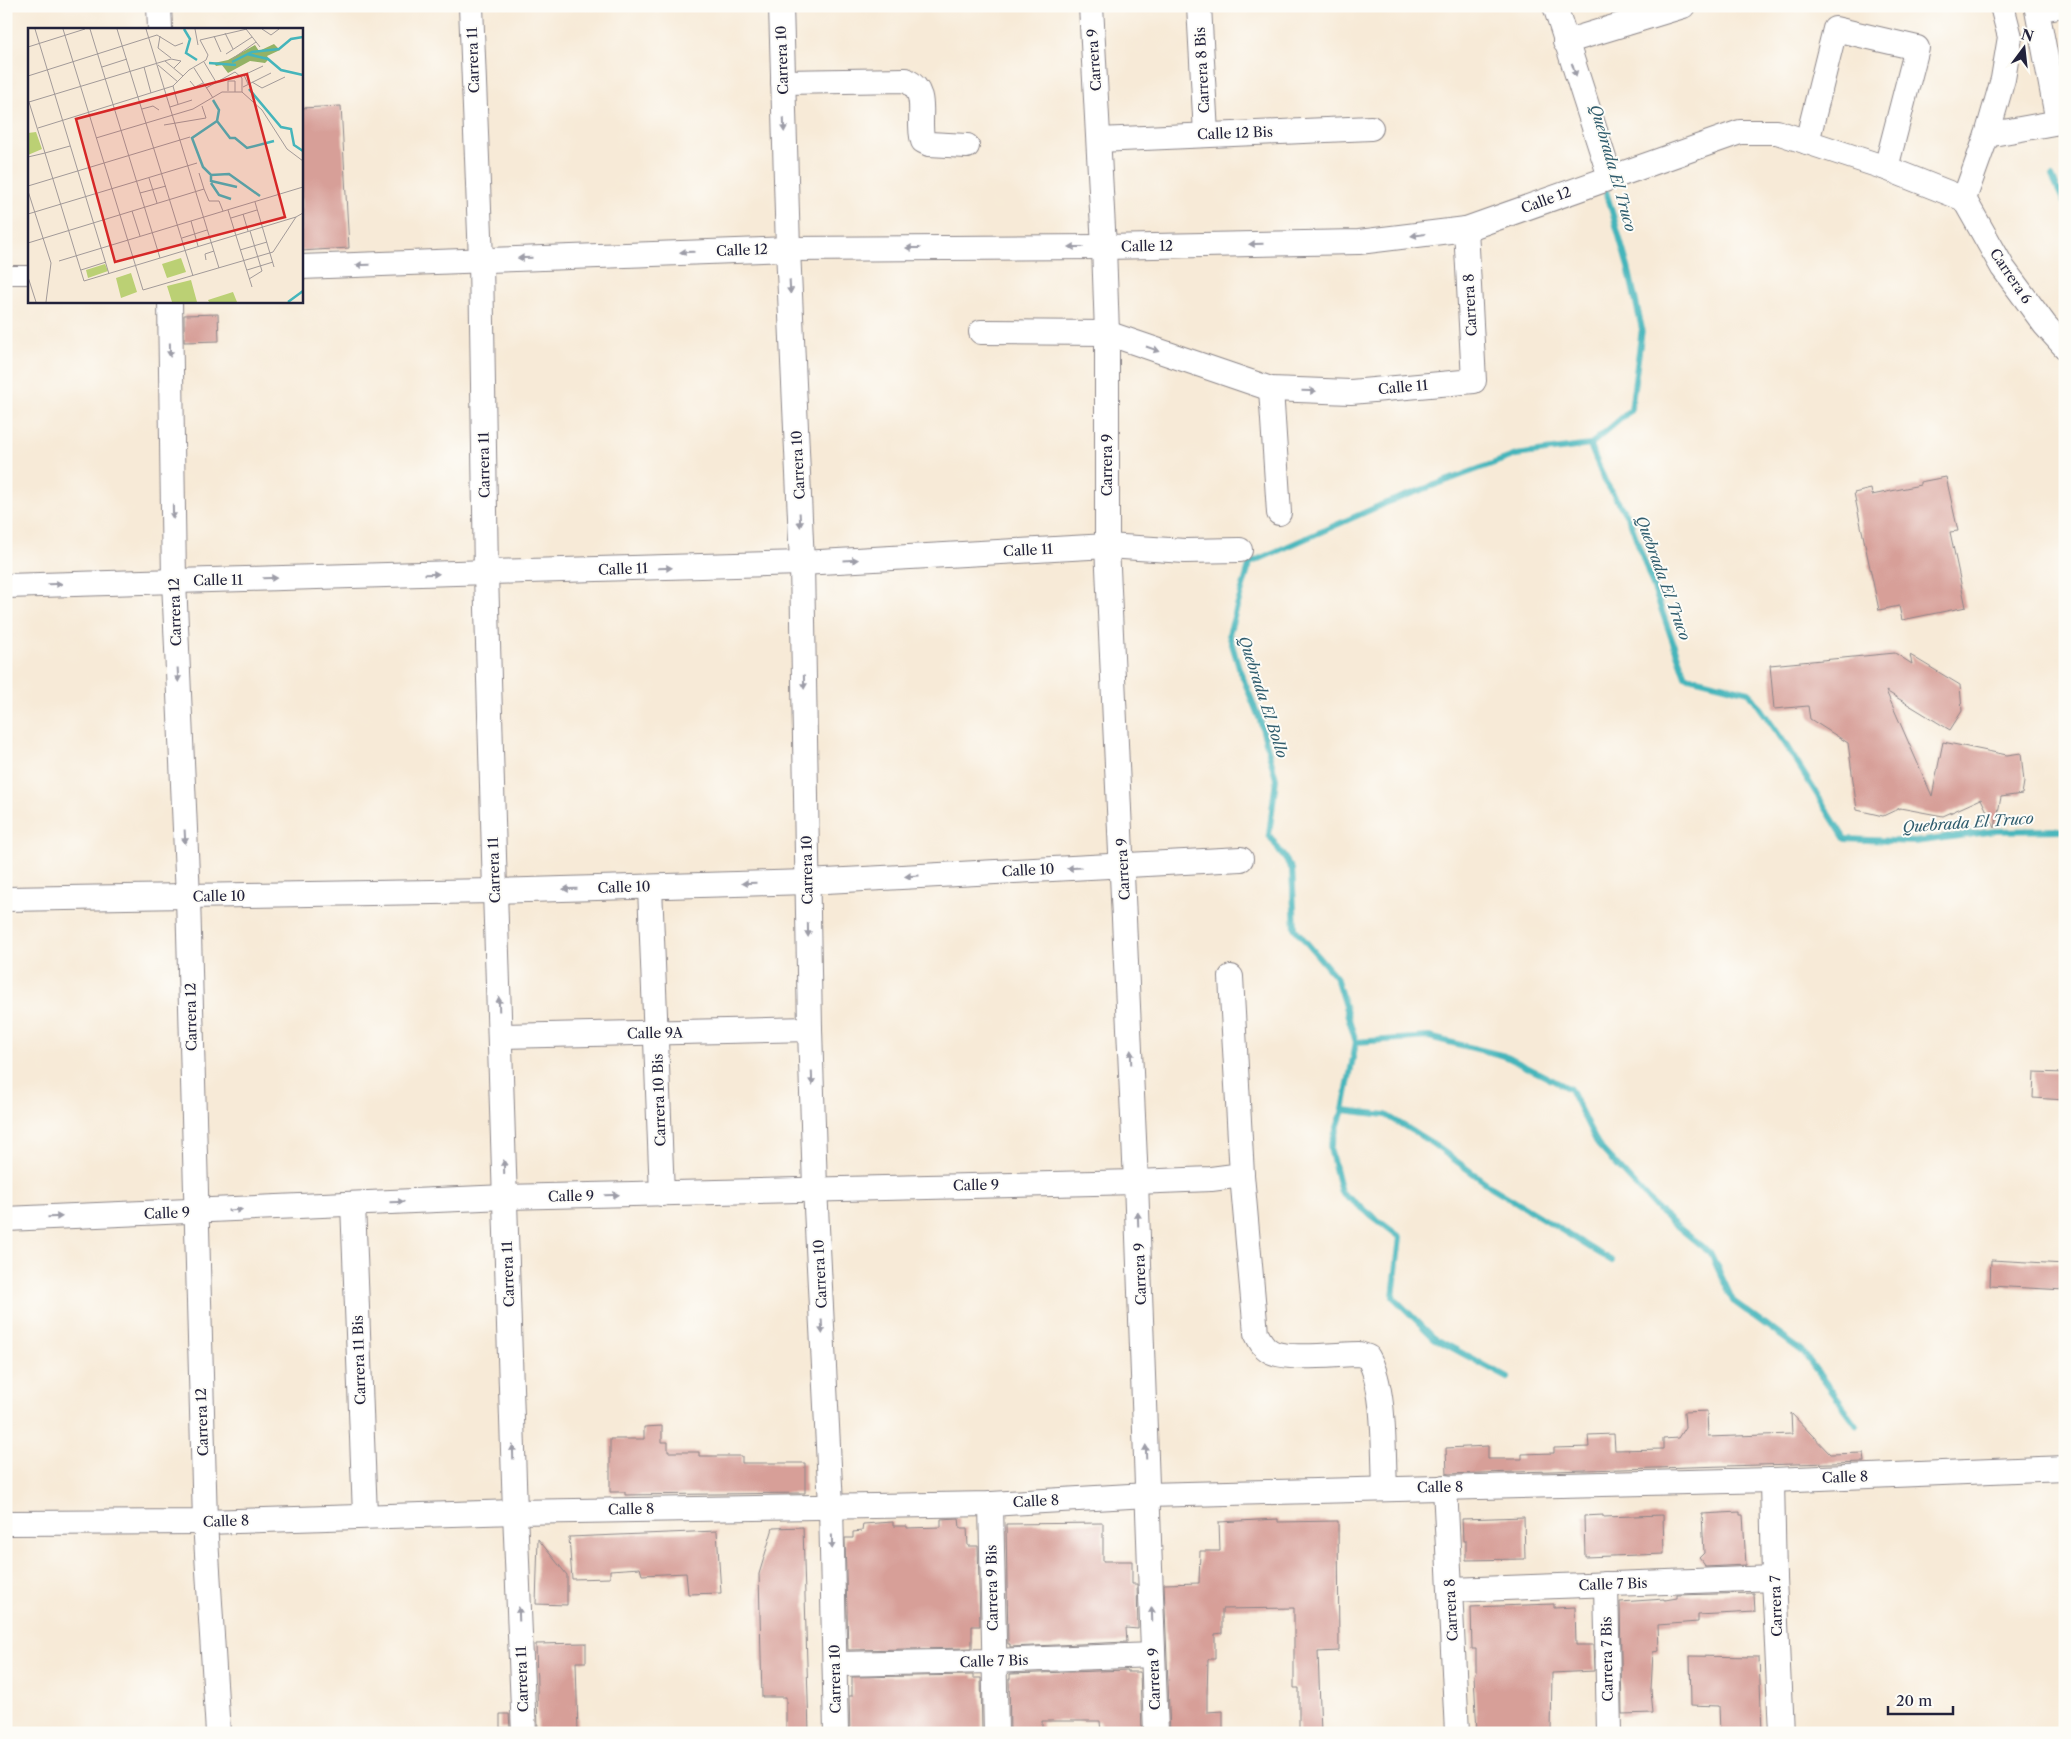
<svg xmlns="http://www.w3.org/2000/svg" width="2071" height="1739" viewBox="0 0 2071 1739" font-family="'Libre Caslon Text',serif">
<rect width="100%" height="100%" fill="#fdfcf7"/>
<filter id="ink" filterUnits="userSpaceOnUse"><feTurbulence type="fractalNoise" baseFrequency=".02" numOctaves="2"/><feDisplacementMap in="SourceGraphic" scale="10" xChannelSelector="R" yChannelSelector="G"/><feConvolveMatrix kernelMatrix="1 2 1 2 8 2 1 2 1" color-interpolation-filters="sRGB"/></filter>
<filter id="wash" filterUnits="userSpaceOnUse"><feTurbulence type="fractalNoise" baseFrequency=".0096" numOctaves="4" result="noise"/><feDisplacementMap in="SourceGraphic" scale="20" xChannelSelector="R" yChannelSelector="G"/><feGaussianBlur stdDeviation="1.12" result="paint"/><feColorMatrix in="noise" values="0 0 0 0 0 0 0 0 0 0 0 0 0 0 0 0 0 1.4 0 .05"/><feComposite in="paint" operator="in"/></filter>
<g filter="url(#wash)">
<rect width="100%" height="100%" fill="#f7ead7"/>
<g fill="none" stroke-linecap="round" stroke-linejoin="round">
<g stroke="#45b5bb" stroke-width="6">
<path d="M2052,177L2065,204"/>
<path d="M1604,184L1628,267L1642,329L1631,410L1590,445L1605,481L1630,521L1685,676L1749,692L1784,742L1845,839L1915,842L1995,831L2065,830"/>
<path d="M1590,445L1516,455L1386,503L1250,563L1229,634L1239,668L1260,720L1276,779L1269,835L1292,869L1295,929L1336,977L1356,1042L1429,1037L1505,1056L1570,1089L1598,1145L1660,1212L1711,1254L1733,1301L1802,1351L1857,1425"/>
<path d="M1356,1042L1343,1110L1386,1115L1429,1141L1493,1188L1612,1261"/>
<path d="M1343,1110L1330,1148L1341,1192L1400,1237L1393,1297L1434,1338L1508,1378"/>
</g>
</g>
<g id="blocks">
<g fill="#d79f98">
<path d="M341,106L349,248L301,251V108Z"/>
<path d="M218,314L219,341L184,342V315Z"/>
<path d="M1946,477L1958,531L1950,532L1966,607L1902,620L1899,606L1879,610L1854,493L1871,489L1872,495L1920,485V482Z"/>
<path d="M1895,653L1912,664L1910,655L1960,685L1962,711L1950,730L1886,691L1932,796L1943,742L2007,755L2021,753L2024,782L2022,794L2001,797L1995,828L1981,799L1943,816L1900,808L1883,816L1857,810L1848,743L1810,719L1808,706L1774,709L1770,665Z"/>
<path d="M2034,1072L2065,1073V1100L2033,1098Z"/>
<path d="M1991,1260L2065,1264V1290L1990,1286Z"/>
<path d="M1707,1411L1708,1437L1792,1434L1791,1413L1830,1454L1864,1453L1865,1462L1447,1474L1446,1448L1488,1446V1459H1522V1454L1554,1453V1448L1589,1447L1588,1435L1614,1434L1615,1450L1663,1449V1439L1678,1438L1685,1427L1684,1412Z"/>
<path d="M662,1426V1442H668V1452H699V1456H742V1463H805V1493L625,1495V1492H610V1439H644V1427Z"/>
<path d="M1740,1512V1515H1743L1746,1565L1705,1567L1704,1564L1699,1558L1704,1553L1702,1514Z"/>
<path d="M1603,1515V1517L1663,1515L1664,1554L1585,1557L1584,1516Z"/>
<path d="M1524,1517L1525,1559L1466,1560V1541H1463L1462,1519Z"/>
<path d="M959,1518L960,1528H967L968,1546H978L980,1626H972V1648L848,1650L845,1538H853V1532L862,1531L863,1524L893,1522V1526H907V1528L941,1527V1519Z"/>
<path d="M1278,1519V1522L1338,1521L1339,1651L1318,1652L1321,1733H1299V1688H1294V1608L1222,1609V1633L1215,1634V1659H1208L1207,1695V1712L1223,1711V1733H1170L1164,1584L1199,1583L1200,1551H1220L1219,1522Z"/>
<path d="M1103,1523V1561H1132V1584H1137L1138,1629L1126,1628L1127,1642L1010,1647V1644H1008L1006,1524Z"/>
<path d="M803,1527L809,1733H786V1697H762L759,1574L773,1528Z"/>
<path d="M717,1531L721,1593L688,1594L686,1573L642,1575L640,1568L610,1570V1578L572,1579L569,1537Z"/>
<path d="M538,1539L567,1575V1605L536,1604Z"/>
<path d="M1754,1593L1755,1612L1698,1615V1622L1658,1625L1659,1651L1653,1652L1651,1690L1653,1713L1622,1714L1620,1602L1665,1599V1600L1677,1598V1595Z"/>
<path d="M1554,1604V1608L1575,1607L1576,1645H1593L1594,1671L1552,1673L1551,1733H1477L1474,1675L1476,1672V1649H1472L1471,1607Z"/>
<path d="M586,1643V1662H576L578,1733H538L536,1644Z"/>
<path d="M1690,1656L1759,1657L1762,1733H1720L1719,1706L1691,1705Z"/>
<path d="M1128,1670V1672H1140L1142,1733H1101L1100,1721H1042V1733H1010L1009,1679H1010V1674Z"/>
<path d="M973,1675V1678H981L982,1733H850L849,1696H852V1677Z"/>
<path d="M500,1714H509L510,1728H500Z"/>
</g>
</g>
</g>
<g filter="url(#ink)">
<use href="#blocks" fill-opacity="0" stroke="#8c8689" stroke-width="1"/>
<g fill="none" stroke-linecap="round" stroke-linejoin="round">
<g stroke="#8c8689" stroke-width="20">
<path id="pedestrian" d="M6,275H29"/>
</g>
<g stroke="#8c8689" stroke-width="26">
<g id="minor">
<path d="M159,6L160,29"/>
<path d="M471,6L481,260L486,573L495,891L515,1512L524,1733"/>
<path d="M781,6L788,249L802,563L810,1029L815,1188L831,1505L836,1733"/>
<path d="M1091,6L1104,247L1107,333V546L1136,1182L1156,1733"/>
<path d="M1199,6L1206,134"/>
<path d="M1555,6L1610,177"/>
<path d="M2058,6L2037,10L2058,122"/>
<path d="M1565,42L1683,6"/>
<path d="M783,82L906,80C931,93 916,119 923,141L929,144L967,146"/>
<path d="M1987,135L2065,121"/>
<path d="M1099,140L1371,128"/>
<path d="M1807,142L1835,29L1917,48L1886,168"/>
<path d="M1964,199L1987,135L2003,79L2010,37L2002,6"/>
<path d="M1964,199L2003,268L2045,325L2065,347"/>
<path d="M301,267L788,249L1104,247L1359,242L1466,229L1740,132H1777L1886,168L1964,199"/>
<path d="M170,301L174,581L188,897L205,1522L218,1733"/>
<path d="M981,332L1107,333L1271,389L1351,392L1474,381L1466,229"/>
<path d="M1271,389L1279,513"/>
<path d="M6,586L802,563L1107,546L1185,551L1240,550"/>
<path d="M650,887L662,1194"/>
<path d="M6,899L495,891L807,882L1241,859"/>
<path d="M500,1036L810,1029"/>
<path d="M1242,1175L1256,1333C1260,1341 1263,1347 1270,1351C1285,1361 1339,1354 1359,1354L1368,1357C1386,1388 1383,1452 1385,1488"/>
<path d="M353,1204L365,1515"/>
<path d="M6,1219L505,1197L1136,1182L1211,1179L1242,1175L1231,977"/>
<path d="M1772,1480L1774,1578L1781,1733"/>
<path d="M1445,1487L1457,1733"/>
<path d="M991,1504L996,1733"/>
<path d="M6,1523L205,1522L515,1512L991,1504L1147,1495L1772,1480L2065,1468"/>
<path d="M1606,1584L1609,1733"/>
<path d="M1451,1590L1774,1578"/>
<path d="M836,1664L993,1661L1153,1655"/>
</g>
</g>
<use href="#pedestrian" stroke="#fff" stroke-width="18"/>
<use href="#minor" stroke="#fff" stroke-width="24"/>
</g>
<defs><path id="oneway-solid" d="M-6-.8H1V-3.2L6.5 0L1 3.2V.8H-6Z" transform="scale(1.25)"/></defs>
<g fill="#9c9ca7">
<use href="#oneway-solid" transform="translate(1574 70) rotate(72)"/>
<use href="#oneway-solid" transform="translate(784 125) rotate(88)"/>
<use href="#oneway-solid" transform="translate(1418 235) rotate(173)"/>
<use href="#oneway-solid" transform="translate(1256 244) rotate(179)"/>
<use href="#oneway-solid" transform="translate(1076 247) rotate(180)"/>
<use href="#oneway-solid" transform="translate(913 248) rotate(180)"/>
<use href="#oneway-solid" transform="translate(687 252) rotate(178)"/>
<use href="#oneway-solid" transform="translate(525 258) rotate(178)"/>
<use href="#oneway-solid" transform="translate(363 265) rotate(178)"/>
<use href="#oneway-solid" transform="translate(790 287) rotate(87)"/>
<use href="#oneway-solid" transform="translate(1153 349) rotate(19)"/>
<use href="#oneway-solid" transform="translate(170 350) rotate(89)"/>
<use href="#oneway-solid" transform="translate(1309 391) rotate(2)"/>
<use href="#oneway-solid" transform="translate(173 512) rotate(89)"/>
<use href="#oneway-solid" transform="translate(800 520) rotate(87)"/>
<use href="#oneway-solid" transform="translate(851 560) rotate(-3)"/>
<use href="#oneway-solid" transform="translate(665 568) rotate(-2)"/>
<use href="#oneway-solid" transform="translate(432 574) rotate(-1)"/>
<use href="#oneway-solid" transform="translate(270 578) rotate(-1)"/>
<use href="#oneway-solid" transform="translate(55 584) rotate(-2)"/>
<use href="#oneway-solid" transform="translate(178 675) rotate(87)"/>
<use href="#oneway-solid" transform="translate(804 682) rotate(89)"/>
<use href="#oneway-solid" transform="translate(185 837) rotate(87)"/>
<use href="#oneway-solid" transform="translate(1074 868) rotate(177)"/>
<use href="#oneway-solid" transform="translate(912 876) rotate(177)"/>
<use href="#oneway-solid" transform="translate(749 883) rotate(178)"/>
<use href="#oneway-solid" transform="translate(570 889) rotate(178)"/>
<use href="#oneway-solid" transform="translate(808 930) rotate(89)"/>
<use href="#oneway-solid" transform="translate(499 1004) rotate(-92)"/>
<use href="#oneway-solid" transform="translate(1131 1057) rotate(-92)"/>
<use href="#oneway-solid" transform="translate(812 1078) rotate(88)"/>
<use href="#oneway-solid" transform="translate(504 1167) rotate(-92)"/>
<use href="#oneway-solid" transform="translate(612 1195) rotate(-1)"/>
<use href="#oneway-solid" transform="translate(397 1202) rotate(-2)"/>
<use href="#oneway-solid" transform="translate(235 1210) rotate(-3)"/>
<use href="#oneway-solid" transform="translate(55 1217) rotate(-2)"/>
<use href="#oneway-solid" transform="translate(1138 1219) rotate(-92)"/>
<use href="#oneway-solid" transform="translate(822 1327) rotate(87)"/>
<use href="#oneway-solid" transform="translate(513 1452) rotate(-92)"/>
<use href="#oneway-solid" transform="translate(1146 1452) rotate(-92)"/>
<use href="#oneway-solid" transform="translate(832 1542) rotate(89)"/>
<use href="#oneway-solid" transform="translate(519 1614) rotate(-92)"/>
<use href="#oneway-solid" transform="translate(1152 1614) rotate(-92)"/>
</g>
</g>
<g text-anchor="middle" stroke-width="4" stroke-linejoin="round" paint-order="stroke">
<g font-size="14" fill="#22223b" stroke="#fdfcf7">
<text transform="translate(473 60) rotate(-92)" y="5">Carrera 11</text>
<text transform="translate(782 60) rotate(-92)" y="5">Carrera 10</text>
<text transform="translate(1094 60) rotate(-94)" y="5">Carrera 9</text>
<text transform="translate(1202 70) rotate(-93)" y="5">Carrera 8 Bis</text>
<text transform="translate(1235 133) rotate(-2)" y="5">Calle 12 Bis</text>
<text transform="translate(1546 200) rotate(-20)" y="5">Calle 12</text>
<text transform="translate(1147 246) rotate(-1)" y="5">Calle 12</text>
<text transform="translate(742 250) rotate(-2)" y="5">Calle 12</text>
<text transform="translate(2011 276) rotate(56)" y="5">Carrera 6</text>
<text transform="translate(1470 305) rotate(-93)" y="5">Carrera 8</text>
<text transform="translate(1403 387) rotate(-5)" y="5">Calle 11</text>
<text transform="translate(484 465) rotate(-91)" y="5">Carrera 11</text>
<text transform="translate(798 465) rotate(-93)" y="5">Carrera 10</text>
<text transform="translate(1107 465) rotate(-90)" y="5">Carrera 9</text>
<text transform="translate(1028 550) rotate(-3)" y="5">Calle 11</text>
<text transform="translate(623 569) rotate(-2)" y="5">Calle 11</text>
<text transform="translate(218 580) rotate(-1)" y="5">Calle 11</text>
<text transform="translate(175 612) rotate(-92)" y="5">Carrera 12</text>
<text transform="translate(1123 869) rotate(-93)" y="5">Carrera 9</text>
<text transform="translate(494 870) rotate(-92)" y="5">Carrera 11</text>
<text transform="translate(807 870) rotate(-91)" y="5">Carrera 10</text>
<text transform="translate(1028 870) rotate(-3)" y="5">Calle 10</text>
<text transform="translate(624 887) rotate(-2)" y="5">Calle 10</text>
<text transform="translate(219 896) rotate(-1)" y="5">Calle 10</text>
<text transform="translate(191 1017) rotate(-91)" y="5">Carrera 12</text>
<text transform="translate(655 1033) rotate(-1)" y="5">Calle 9A</text>
<text transform="translate(659 1100) rotate(-92)" y="5">Carrera 10 Bis</text>
<text transform="translate(976 1185) rotate(-1)" y="5">Calle 9</text>
<text transform="translate(571 1196) rotate(-1)" y="5">Calle 9</text>
<text transform="translate(167 1213) rotate(-2)" y="5">Calle 9</text>
<text transform="translate(508 1274) rotate(-92)" y="5">Carrera 11</text>
<text transform="translate(820 1274) rotate(-93)" y="5">Carrera 10</text>
<text transform="translate(1140 1274) rotate(-92)" y="5">Carrera 9</text>
<text transform="translate(359 1360) rotate(-92)" y="5">Carrera 11 Bis</text>
<text transform="translate(202 1422) rotate(-92)" y="5">Carrera 12</text>
<text transform="translate(1845 1477) rotate(-2)" y="5">Calle 8</text>
<text transform="translate(1440 1487) rotate(-1)" y="5">Calle 8</text>
<text transform="translate(1036 1501) rotate(-3)" y="5">Calle 8</text>
<text transform="translate(631 1509) rotate(-1)" y="5">Calle 8</text>
<text transform="translate(226 1521) rotate(-2)" y="5">Calle 8</text>
<text transform="translate(1613 1584) rotate(-2)" y="5">Calle 7 Bis</text>
<text transform="translate(992 1588) rotate(-91)" y="5">Carrera 9 Bis</text>
<text transform="translate(1776 1606) rotate(-92)" y="5">Carrera 7</text>
<text transform="translate(1451 1610) rotate(-93)" y="5">Carrera 8</text>
<text transform="translate(1607 1659) rotate(-91)" y="5">Carrera 7 Bis</text>
<text transform="translate(994 1661) rotate(-2)" y="5">Calle 7 Bis</text>
<text transform="translate(522 1679) rotate(-92)" y="5">Carrera 11</text>
<text transform="translate(835 1679) rotate(-91)" y="5">Carrera 10</text>
<text transform="translate(1154 1679) rotate(-92)" y="5">Carrera 9</text>
</g>
<g font-size="15" font-style="italic" fill="#305d6e" stroke="#fdfcf7">
<text transform="translate(1613 168) rotate(74)" y="5">Quebrada El Truco</text>
<text transform="translate(1663 578) rotate(70)" y="5">Quebrada El Truco</text>
<text transform="translate(1263 697) rotate(72)" y="5">Quebrada El Bollo</text>
<text transform="translate(1968 823) rotate(-4)" y="5">Quebrada El Truco</text>
</g>
</g>
<g transform="translate(28 28)">
<rect width="275" height="275" fill="#f7ead7"/>
<path d="M8,104L14,121L0,127V105ZM153,230L158,244L139,250L134,236ZM77,236L80,243L60,250L58,242ZM103,245L109,264L93,270L88,250ZM163,252L169,274H144L139,258ZM205,264L209,274H181L180,272Z" fill="#bbd074"/>
<path d="M246,16L252,22L239,28L241,31L237,35L222,33L200,45L194,37L188,38L186,35L200,32L227,17L231,23Z" fill="#94b266"/>
<path fill="none" stroke="#45b5bb" stroke-width="2.5" d="M156,1L162,11L158,25L169,32M219,26L240,31L253,42L275,47M204,34L224,24L251,21L263,11L275,9M181,35L208,37M221,61L253,99L263,101L266,117L275,123M185,72L191,82L189,93L202,110H207L219,120L246,113M189,93L164,110L175,139L183,147L201,146L232,168M183,148V153L209,159M183,155L191,167L203,171M260,274L275,263"/>
<path fill="none" stroke="#a29a99" stroke-width="1" d="M7,1L81,246M35,1L115,262L245,224L268,189L275,185M62,1L132,230M89,1L165,248M118,1L191,240M167,1L170,17M218,1L232,19M234,1L243,7L251,1M197,5L205,21M132,8L130,20L143,30M186,8L193,24M0,19L57,1M198,26L224,9M204,31L228,14M178,32L180,27L172,12L219,1M137,33L155,48M176,34L188,54M130,37L150,54M74,39L99,31M116,39L123,65M166,40L185,70M0,48L129,7L147,18L155,15M162,53L167,59L175,55M224,54L234,60L257,49M220,56L216,47L235,38M145,58L150,76M215,59L243,45M178,60L207,44L214,50V64M200,63V53H207V64M214,64L234,82L259,121L275,133M0,71L17,125L0,129M1,74L143,31L153,33L146,40M142,79L164,72M114,81L125,78L131,82M136,97L178,90L174,78M10,100L145,58L161,42L178,32M68,110L165,81L194,64H214M42,118L17,125L56,253L268,189M121,150L129,175M0,158L162,109M176,161L181,173H191L195,183M0,163L23,235L18,274M112,165L138,158M227,174L246,239M200,182L224,259M104,183L112,208M0,186L169,135M215,186L220,203M203,190L229,182M163,193L170,218M154,210L179,202M0,215L176,161L171,145M212,222L239,214M178,232L177,226L186,223M31,233L275,159M53,242L78,234M219,242L245,234M0,249L8,274M221,251L234,243L222,203"/>
<path fill="#d62828" fill-opacity="0.15" stroke="#d62828" stroke-width="2.5" d="M219,46L257,189L87,234L48,91Z"/>
<rect width="275" height="275" fill="none" stroke="#22223b" stroke-width="2.5"/>
</g>
<rect width="2071" height="1739" fill="none" stroke="#fdfcf7" stroke-width="25"/>
<g transform="translate(2024 48) rotate(15)" stroke="#fdfcf7" stroke-width="4" paint-order="stroke">
<path d="M0-4L9 19L0 12L-9 19Z" fill="#22223b"/>
<text y="-8" font-size="14" font-weight="bold" text-anchor="middle" fill="#22223b">N</text>
</g>
<path d="M1888 1706v8h65v-8" fill="none" stroke="#22223b" stroke-width="2.5"/>
<text x="1896" y="1706" font-size="15" fill="#22223b" stroke="#fdfcf7" stroke-width="4" paint-order="stroke">20 m</text>
</svg>
